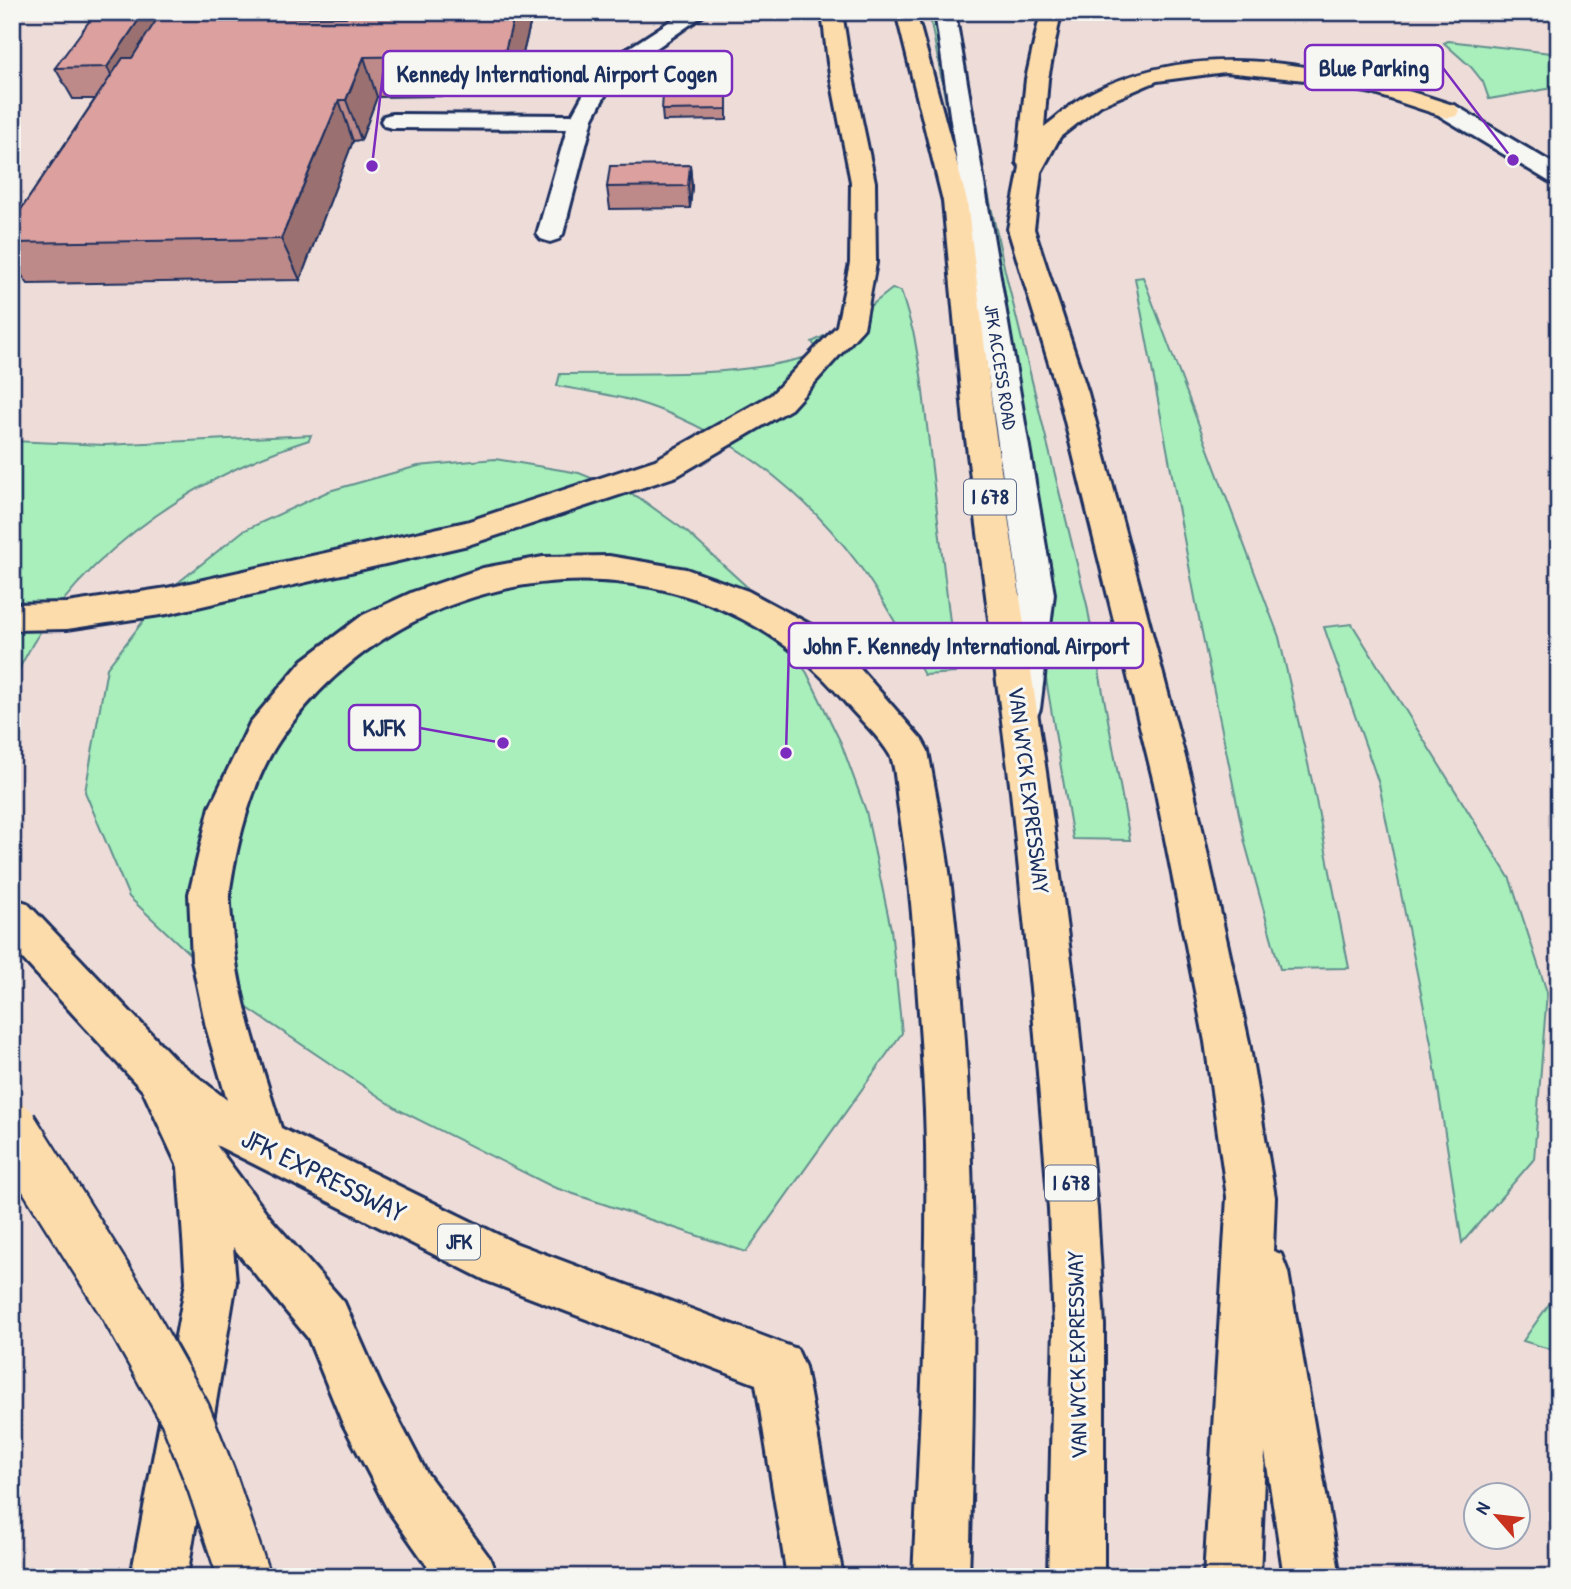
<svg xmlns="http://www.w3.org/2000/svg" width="1571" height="1589" viewBox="0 0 1571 1589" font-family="'Patrick Hand',sans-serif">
<rect width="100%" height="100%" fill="#f6f6f2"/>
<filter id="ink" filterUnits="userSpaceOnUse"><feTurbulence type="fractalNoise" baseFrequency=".0143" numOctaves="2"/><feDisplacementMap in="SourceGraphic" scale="14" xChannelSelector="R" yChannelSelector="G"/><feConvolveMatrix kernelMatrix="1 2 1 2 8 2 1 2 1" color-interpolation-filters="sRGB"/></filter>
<g filter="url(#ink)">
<path fill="#eedcd9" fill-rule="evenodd" d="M12,12H1559V1577H12ZM1476,1494H1518V1536H1476Z"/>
<g fill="#a8efbc" stroke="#628f8d" stroke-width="2">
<path d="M929,12H949L1005,271L1087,605L1130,840L1073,839L977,270Z"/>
<path d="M1448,41L1559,54V87L1489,99L1483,82L1471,67L1444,43Z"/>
<path d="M1143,277L1279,637L1314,790L1349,968L1280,969L1245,843L1196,603L1135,278Z"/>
<path d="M892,289L901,291L914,335L921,375L956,673L924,675C904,638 884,600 859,565C803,489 722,426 630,400C607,394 582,390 557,386L560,374C646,372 736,380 820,353L812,342C842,328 866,310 892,289Z"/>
<path d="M311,435L309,440C189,478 62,565 12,685V441L105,445Z"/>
<path d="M495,459L579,473L638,497L687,532L746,586L807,673L841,743L866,811L891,929L902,1033L746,1252L553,1187L399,1110L246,1007L129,897L85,792L107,668L165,593L243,531L329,491L418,466Z"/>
<path d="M1352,624L1510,879L1547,992L1534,1159L1462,1243L1431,1043L1379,784L1324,627Z"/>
<path d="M1559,1290V1352L1523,1341Z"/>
</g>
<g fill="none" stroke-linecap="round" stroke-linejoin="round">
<g stroke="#1b2f5e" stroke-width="6">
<g id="minor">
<path d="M684,12H708L615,77L593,118L563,234L559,239L550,242L541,239L537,234L567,129L392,128L384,126L381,121L384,116L392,114L572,115L598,68Z"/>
<path d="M935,12H955L1054,594L1040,709L1035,720L1022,724L1009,720L1004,709L1020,594Z"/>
<path d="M1448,104L1456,106L1559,167V184L1550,182L1440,116L1437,111L1440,106Z"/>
</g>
</g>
<g stroke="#1b2f5e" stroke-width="6">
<g id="highway">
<path d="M822,12H842L850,63L875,182L876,263L864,328L791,409L677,476L468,545L167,614L67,629L12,630V604L67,603L167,588L466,522L655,460L771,395L837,326L850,263L851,182L828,63Z"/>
<path d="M896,12H916L967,201L994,423L1049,792L1076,999L1097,1209L1104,1325V1577H1048L1054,1325L1049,1209L1032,999L1011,792L964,423L943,201Z"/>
<path d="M1041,12H1061L1048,79L1044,127C1058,117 1071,103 1087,95C1202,33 1339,67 1456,106L1459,111L1456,116L1448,118L1372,93L1305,80L1225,72L1157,81L1101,105L1060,137L1041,172L1034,229L1088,393L1192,783L1249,1042L1275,1197L1273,1251L1281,1254L1288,1272L1340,1577H1284L1265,1452L1260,1577H1204L1227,1197L1205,1042L1154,783L1058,393L1008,229L1020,167L1017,163L1026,79Z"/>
<path d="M609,556L686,569L748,591L811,625L855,663L922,740L928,751C936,796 946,842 951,887C978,1116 976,1347 969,1577H913C920,1433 928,1289 926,1145C925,1077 918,1008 914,939C911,893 905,848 898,803C896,788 896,767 890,755C879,736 859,719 845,702C694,521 409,549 279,741C252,781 237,842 230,889C229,902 231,916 232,928C237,997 261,1063 281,1128L515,1243L797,1349L805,1367L843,1577H787L756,1384L487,1281L216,1145L271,1219L344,1302L381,1386L426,1472L489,1557L497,1577H435L388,1510L343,1424L308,1338L233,1247L236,1282L187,1577H131L186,1282L178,1167L143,1091L12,947V898L27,903L175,1059L227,1100L206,1027L192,960L189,894L210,807L250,723L303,660L363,615L413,592L483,568L543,557Z"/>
</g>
</g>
<use href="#minor" fill="#f6f6f2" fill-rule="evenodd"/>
<use href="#highway" fill="#fddcac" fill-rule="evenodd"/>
<g stroke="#1b2f5e" stroke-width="55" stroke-linecap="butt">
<path id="highway-bridge" d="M12,1127L125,1307L185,1414L212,1482L244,1577"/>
</g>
<use href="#highway-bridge" stroke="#fddcac" stroke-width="50"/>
</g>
<g fill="#bd8a89" stroke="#1b2f5e" stroke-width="2">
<path d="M179,12L174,19L266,18L341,12L339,17L533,12L513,95L377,97L361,140L353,141L300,280L28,284L12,262V223L95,99H73L55,68Z"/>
<path d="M727,94V120L663,121L662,110Z"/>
<path d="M690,165L692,187L690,208L610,209L607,187Z"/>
</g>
<g fill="#9a716f" stroke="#1b2f5e" stroke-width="2">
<path d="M144,12H179L124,99L107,67Z"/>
<path d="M230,12H259L238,51L225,20Z"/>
<path d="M317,12H341L325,49L314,19Z"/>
<path d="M515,12H533L513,95L504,55Z"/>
<path d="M364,57L377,97L361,140L346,100Z"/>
<path d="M339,100L353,141L300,280L281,239Z"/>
<path d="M690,165L692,187L690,208L688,186Z"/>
</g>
<g fill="#dca19f" stroke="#1b2f5e" stroke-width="2">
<path d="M96,12H144L107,67L55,68Z"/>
<path d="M182,12H230L226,19H178Z"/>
<path d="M269,12H317L314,18H266Z"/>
<path d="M349,12H515L504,55L364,57L346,100H339L281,239L12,243V223L123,58H132L157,19L347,17Z"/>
<path d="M663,94H727V109L662,110Z"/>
<path d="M690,165L688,186L607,187L610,166Z"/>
</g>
</g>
<g text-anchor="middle" stroke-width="6" stroke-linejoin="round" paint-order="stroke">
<g font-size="19" fill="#1b2f5e" stroke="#f6f6f2">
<text transform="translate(1001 367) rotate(81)" y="7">JFK ACCESS ROAD</text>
</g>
<g fill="#f6f6f2" stroke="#5d6b8a" stroke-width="2">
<rect x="964" y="479.5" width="52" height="35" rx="5"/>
<rect x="1045" y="1165.5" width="52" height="35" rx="5"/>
<rect x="438" y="1224.5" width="42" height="35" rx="5"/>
</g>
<g font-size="21" font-weight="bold" fill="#1b2f5e">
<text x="990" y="504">I 678</text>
<text x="1071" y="1190">I 678</text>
<text x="459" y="1249">JFK</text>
</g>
<g font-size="23" fill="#1b2f5e" stroke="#f6f6f2">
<text transform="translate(1029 790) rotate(83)" y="8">VAN WYCK EXPRESSWAY</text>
<text transform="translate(1077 1355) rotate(-91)" y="8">VAN WYCK EXPRESSWAY</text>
</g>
<g font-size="28" fill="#1b2f5e" stroke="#f6f6f2">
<text transform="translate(324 1175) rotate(26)" y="10">JFK EXPRESSWAY</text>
</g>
</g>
<path fill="none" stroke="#7b2cbf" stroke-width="2.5" d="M1513 160L1443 68M372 166L383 73M786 753L789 646M503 743L420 728"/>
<g fill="#7b2cbf" stroke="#f6f6f2" stroke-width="2.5">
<circle cx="1513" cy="160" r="7"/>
<circle cx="372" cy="166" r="7"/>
<circle cx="786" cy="753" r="7"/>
<circle cx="503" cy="743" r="7"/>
</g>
<g fill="#f6f6f2" stroke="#7b2cbf" stroke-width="2.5">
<rect x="1305" y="45" width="138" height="45" rx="7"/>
<rect x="383" y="51" width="349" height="45" rx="7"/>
<rect x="789" y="623" width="354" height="45" rx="7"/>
<rect x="349" y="705" width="71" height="45" rx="7"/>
</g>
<g font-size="24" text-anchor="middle" font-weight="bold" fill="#1b2f5e">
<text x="1374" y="76">Blue Parking</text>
<text x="557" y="82">Kennedy International Airport Cogen</text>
<text x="966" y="654">John F. Kennedy International Airport</text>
<text x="384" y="736">KJFK</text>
</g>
<rect width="1571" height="1589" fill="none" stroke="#f6f6f2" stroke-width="42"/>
<rect x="21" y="21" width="1529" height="1547" fill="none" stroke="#1b2f5e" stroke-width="2.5" filter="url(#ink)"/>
<g transform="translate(1497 1516) rotate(298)"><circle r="33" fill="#f6f6f2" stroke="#9ea6b7" stroke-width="2"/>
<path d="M0-5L12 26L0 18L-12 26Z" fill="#c8321e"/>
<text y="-10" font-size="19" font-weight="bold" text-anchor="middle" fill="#1b2f5e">N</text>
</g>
</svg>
